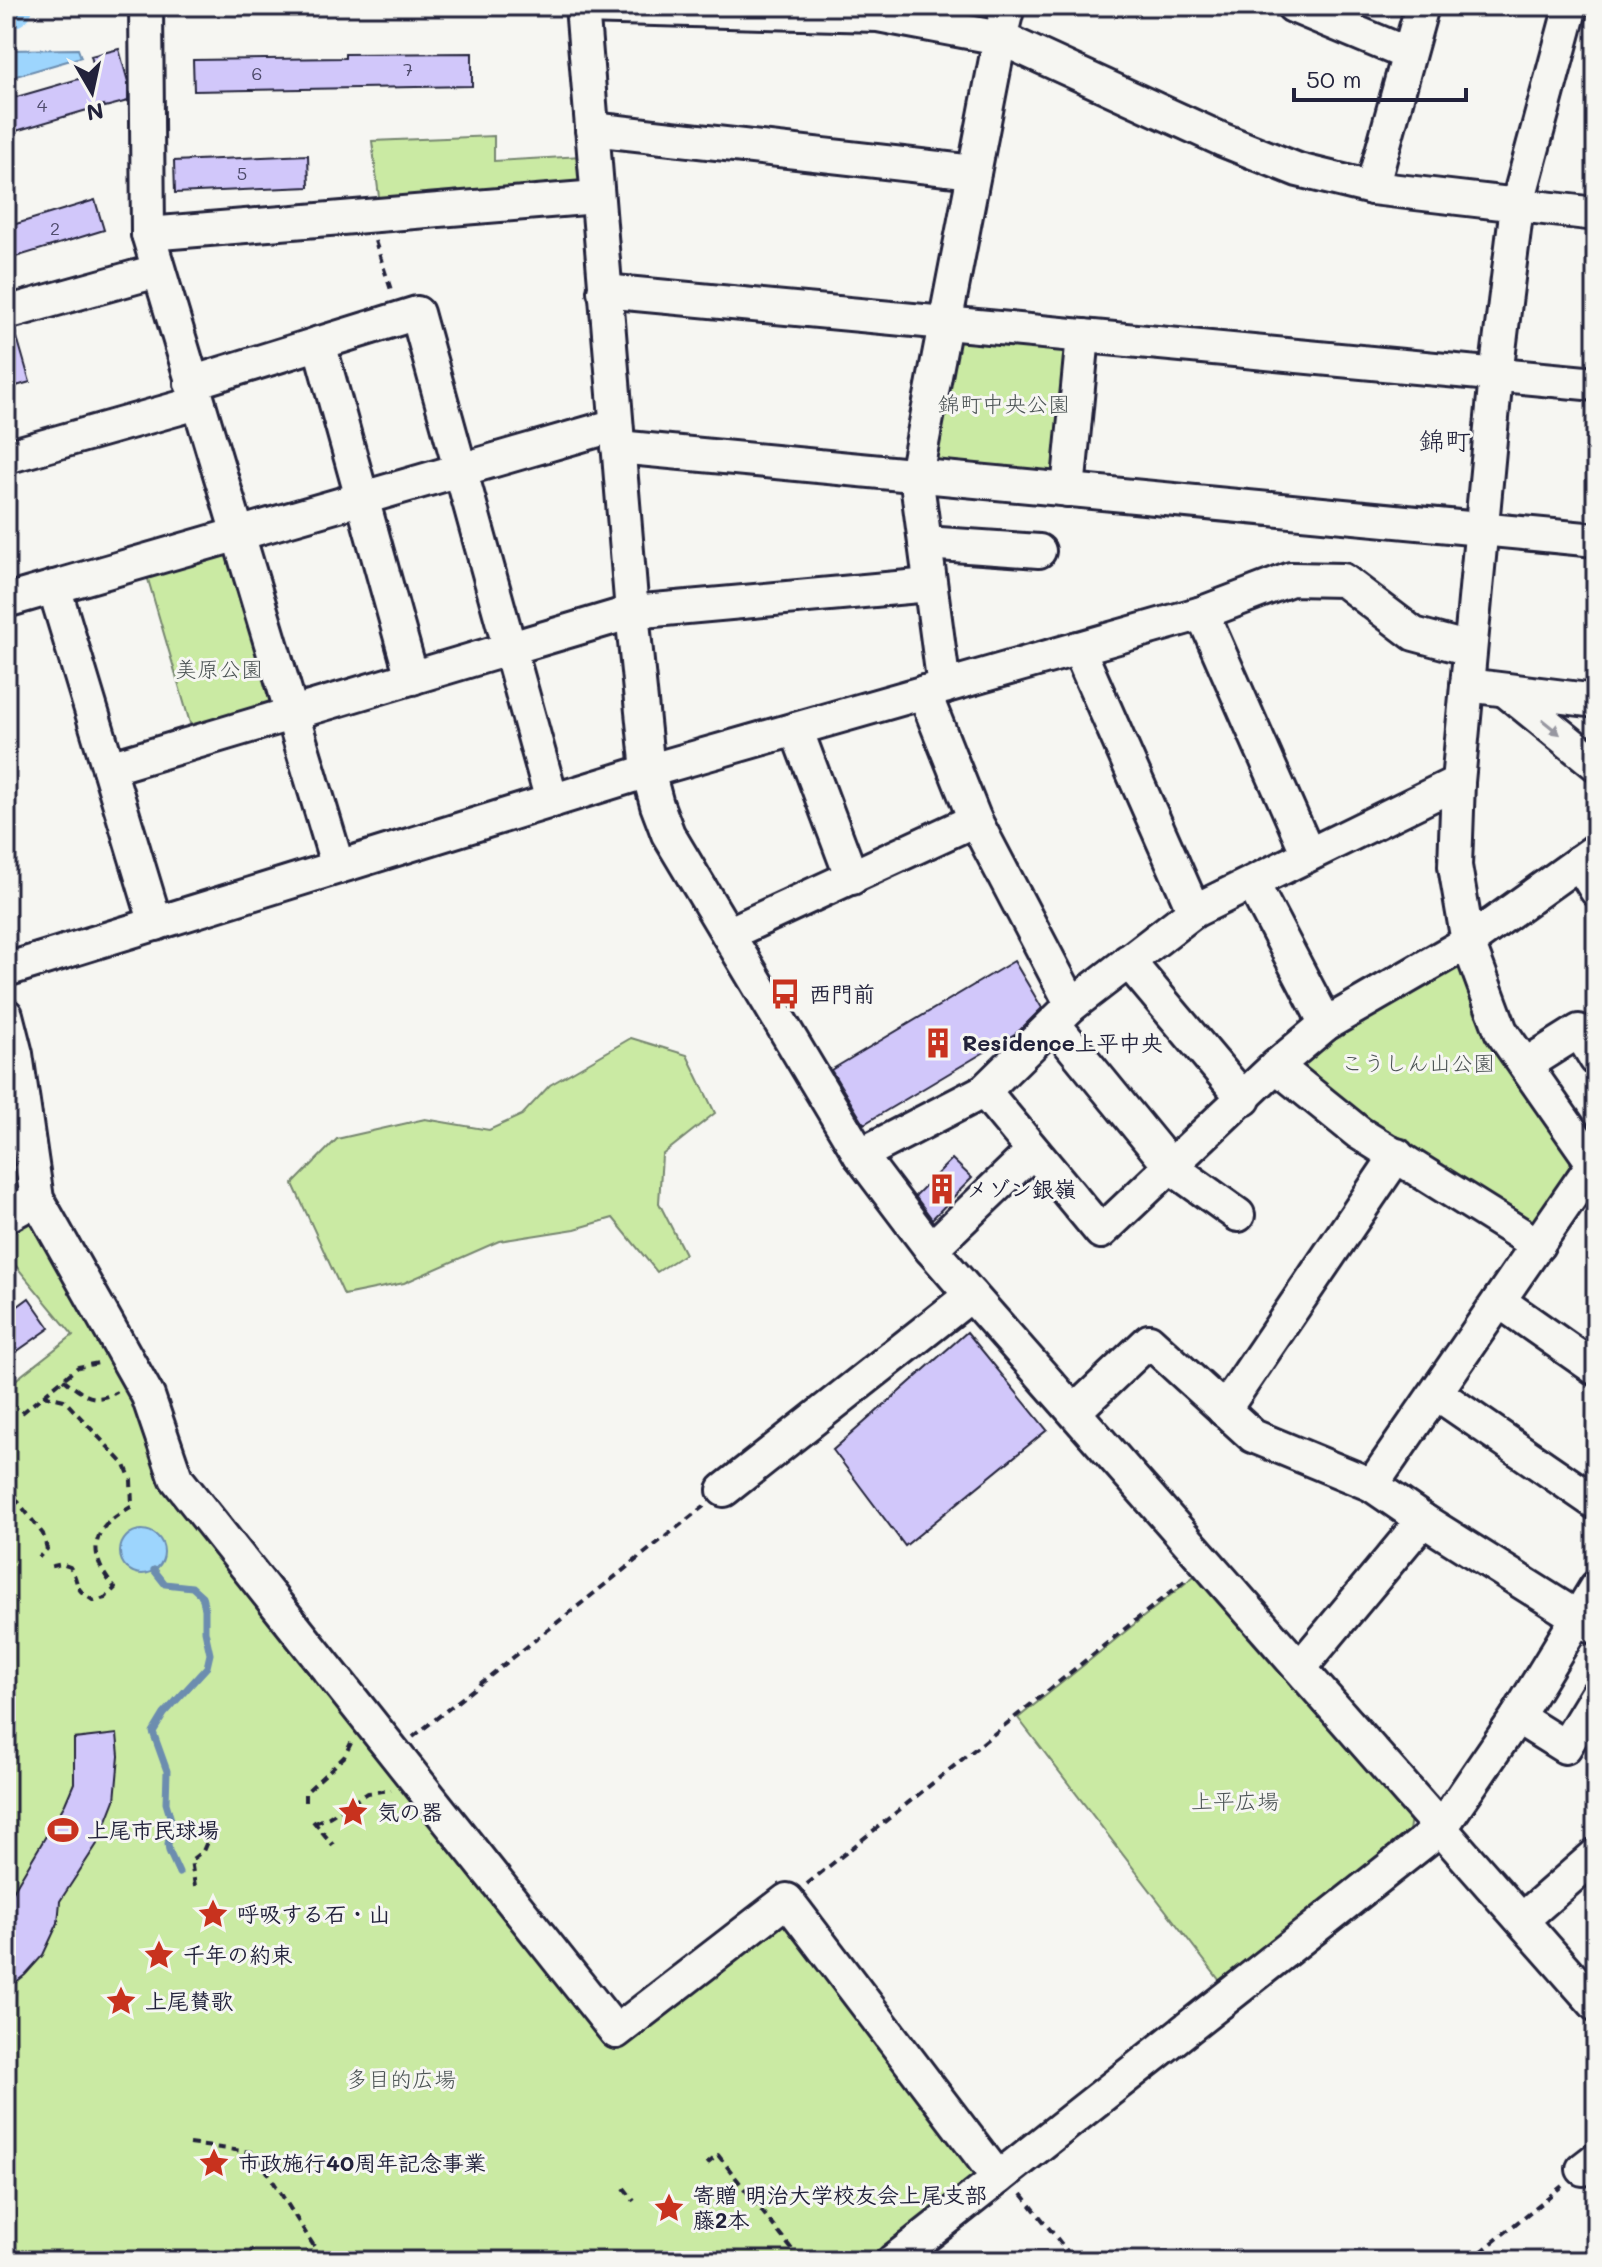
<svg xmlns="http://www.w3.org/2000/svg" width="1602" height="2267" viewBox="0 0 1602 2267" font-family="Mali,'Klee One',sans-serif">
<rect width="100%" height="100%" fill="#f6f6f2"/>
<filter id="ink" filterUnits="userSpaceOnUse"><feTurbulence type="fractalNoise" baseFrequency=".0125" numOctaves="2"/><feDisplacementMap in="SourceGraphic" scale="16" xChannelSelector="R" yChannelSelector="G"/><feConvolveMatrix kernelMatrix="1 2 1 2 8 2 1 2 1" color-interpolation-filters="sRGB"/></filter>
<g filter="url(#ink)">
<g fill="#caeaa3" stroke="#76866f" stroke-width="2">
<path d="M494,136V161L582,156L584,181L579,188L380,205L372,141Z"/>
<path d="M949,336L1076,342L1055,479L932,466Z"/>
<path d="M228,551L272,699L267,709L192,730L145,569Z"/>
<path d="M1449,962L1460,966L1475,1014L1513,1077L1570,1156V1166L1534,1221L1523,1223L1296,1072L1332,1027Z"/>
<path d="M631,1038L687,1055L715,1113L662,1155L659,1203L685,1254L657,1272L613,1218L575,1229L499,1241L404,1283L344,1295L293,1184L337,1139L425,1119L489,1130L522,1115L550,1085Z"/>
<path d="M24,1216L37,1220L153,1436L613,2047L774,1922L790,1921L976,2164L974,2181L871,2261H6V1371L14,1381L73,1335L6,1254V1227Z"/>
<path d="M1198,1573L1411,1817L1409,1831L1220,1981L1018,1718Z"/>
</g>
<g fill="#9dd5fd" stroke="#6c8daf" stroke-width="2">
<path d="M78,49L81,57L6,79V50Z"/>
<circle cx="142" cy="1552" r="22"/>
</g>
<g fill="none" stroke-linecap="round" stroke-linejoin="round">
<path stroke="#6c8daf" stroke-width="7" d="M154,1570L165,1584L192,1587L202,1596L205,1609V1631L210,1654L207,1667L164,1714L153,1732L167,1771L166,1803L172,1823L168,1844L169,1851L179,1873"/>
<path stroke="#9dd5fd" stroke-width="42" d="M6,6H12"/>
</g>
<g fill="#d1c7fa" stroke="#22223b" stroke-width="2">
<path d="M119,49L128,82V101L105,107L104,105L6,134V100L96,74L91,56Z"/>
<path d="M472,53V86L194,91L193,60L345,58V54Z"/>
<path d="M308,155L309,187L175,193L174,161Z"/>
<path d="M95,200L104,230L6,260V227Z"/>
<path d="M15,330L30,382L6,389V331Z"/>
<path d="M1014,961L1042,1008L1018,1032L864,1124L831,1070Z"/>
<path d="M952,1159L972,1178L932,1219L915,1196Z"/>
<path d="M29,1298L50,1328L6,1359V1315Z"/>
<path d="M967,1332L1047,1430L905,1546L833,1450Z"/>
<path d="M117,1734L119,1756L115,1800L99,1841L60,1901L58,1923L43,1955L25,1975L6,1990V1903L65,1804L74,1783V1739Z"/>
</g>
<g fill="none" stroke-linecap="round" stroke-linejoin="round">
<g stroke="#22223b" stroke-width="38">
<g id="minor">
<path d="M146,6L148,234L338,867"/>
<path d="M582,6L632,612L648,771L657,805L668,834L860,1155L931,1249L971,1295L1596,2005"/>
<path d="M1293,6L1408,54"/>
<path d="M1571,6L1517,206L1496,375L1458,782L1455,866L1468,942L1501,1031L1596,1167"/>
<path d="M582,7L878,15L1000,38L1223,140L1298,170L1372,188L1596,214"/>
<path d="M592,129L974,172"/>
<path d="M1372,188L1422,6"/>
<path d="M148,234L597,197"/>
<path d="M604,291L1596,384"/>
<path d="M6,313L157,271"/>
<path d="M319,343L412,678"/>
<path d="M191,383L417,313L552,801"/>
<path d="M618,447L1596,540"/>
<path d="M6,457L197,403"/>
<path d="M1068,490L1083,336"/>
<path d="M925,543L1039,551"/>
<path d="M54,587L156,924"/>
<path d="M6,601L616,425"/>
<path d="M1202,613L1308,854"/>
<path d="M1078,648L1194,911"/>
<path d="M1467,685L1596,701"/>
<path d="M944,687L916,475L1000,38L1008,6"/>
<path d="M1505,690L1596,764"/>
<path d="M924,692L975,820L1072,1005"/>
<path d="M796,729L852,878"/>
<path d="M109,768L632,612L930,585"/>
<path d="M1579,862L1596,890"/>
<path d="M1253,884L1326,1024"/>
<path d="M728,934L975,820"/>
<path d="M1128,961L1244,1099"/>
<path d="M6,970L648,771L1202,613L1291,579L1343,580L1414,634L1470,649"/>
<path d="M6,1015L16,1054L37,1199L148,1396L176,1478L616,2032L787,1900L998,2178"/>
<path d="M1054,1024L1171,1167L1238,1215"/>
<path d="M1525,1065L1579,1031L1596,1059"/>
<path d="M1276,1066L1359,1133L1538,1245"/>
<path d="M984,1091L1101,1232L1276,1066L1326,1024L1468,942L1596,850"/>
<path d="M860,1155L984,1091L1072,1005L1194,911L1458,782"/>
<path d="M6,1216L37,1199"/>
<path d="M931,1249L1033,1151"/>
<path d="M1499,1301L1596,1369"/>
<path d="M1436,1393L1596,1503"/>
<path d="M1224,1410L1397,1155"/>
<path d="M1075,1411L1149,1341L1253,1436L1372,1485L1423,1520L1593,1627"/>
<path d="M1372,1485L1593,1164"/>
<path d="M724,1490L971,1295"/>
<path d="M1300,1668L1423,1520"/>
<path d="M1517,1717L1565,1747L1596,1696"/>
<path d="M1522,1920L1596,1855"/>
<path d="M1583,2169L1596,2159"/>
<path d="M893,2261L1441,1828L1517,1717L1596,1587"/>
</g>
</g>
<g stroke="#22223b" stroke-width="4" stroke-dasharray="8 6" stroke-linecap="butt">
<path d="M375,241L392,293"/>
<path d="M63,1379C83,1394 92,1405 117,1392"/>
<path d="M43,1395L64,1400L125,1465L131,1480L132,1506C123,1512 108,1520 102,1530C89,1550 101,1572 115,1588L105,1598L94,1601C70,1586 82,1586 70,1567L62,1564L48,1567"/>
<path d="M22,1413L78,1367L98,1363"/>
<path d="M6,1486L43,1534L47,1549L39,1557"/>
<path d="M413,1737L704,1506"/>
<path d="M305,1802V1793L344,1757L351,1743"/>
<path d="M313,1821L333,1845"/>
<path d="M315,1823L329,1817L368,1793L391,1790"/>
<path d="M807,1884L1187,1579"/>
<path d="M195,1886L191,1860L203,1851L213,1828"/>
<path d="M189,2144L251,2152L263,2165L322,2259"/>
<path d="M707,2164L718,2155L794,2252"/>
<path d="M624,2188L634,2201"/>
<path d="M1022,2194L1075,2261"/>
<path d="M30,2254L31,2261"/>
<path d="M240,2261L253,2249"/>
<path d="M1470,2261L1562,2186"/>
</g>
<use href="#minor" stroke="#f6f6f2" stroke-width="32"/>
</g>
<defs><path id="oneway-solid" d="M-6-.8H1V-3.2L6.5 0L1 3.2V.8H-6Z" transform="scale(2)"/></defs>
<use fill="#9797a0" href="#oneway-solid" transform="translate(1551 727) rotate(39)"/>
</g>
<defs>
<g id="bus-bare" transform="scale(2.4)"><path d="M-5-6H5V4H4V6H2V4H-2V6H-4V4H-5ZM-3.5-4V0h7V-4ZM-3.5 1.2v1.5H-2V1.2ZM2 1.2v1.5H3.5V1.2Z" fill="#c8321e" stroke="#f6f6f2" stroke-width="2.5" paint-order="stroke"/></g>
<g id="building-bare" transform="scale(2.4)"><path d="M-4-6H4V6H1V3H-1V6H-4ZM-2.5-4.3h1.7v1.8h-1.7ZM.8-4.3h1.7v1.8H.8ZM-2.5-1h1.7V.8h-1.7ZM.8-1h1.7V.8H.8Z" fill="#c8321e" stroke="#f6f6f2" stroke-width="2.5" paint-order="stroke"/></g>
<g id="sight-bare" transform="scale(2.4)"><path d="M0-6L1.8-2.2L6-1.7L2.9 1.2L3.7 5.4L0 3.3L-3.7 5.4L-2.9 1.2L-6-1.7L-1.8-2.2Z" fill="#c8321e" stroke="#f6f6f2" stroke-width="2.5" paint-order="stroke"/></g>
<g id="stadium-bare" transform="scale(2.4)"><path d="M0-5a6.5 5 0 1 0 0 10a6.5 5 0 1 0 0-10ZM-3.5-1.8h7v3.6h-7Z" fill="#c8321e" stroke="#f6f6f2" stroke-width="2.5" paint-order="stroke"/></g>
</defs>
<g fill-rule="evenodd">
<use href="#bus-bare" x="785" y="994"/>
<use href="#building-bare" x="938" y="1043"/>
<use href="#building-bare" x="942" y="1189"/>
<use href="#sight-bare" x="353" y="1812"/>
<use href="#stadium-bare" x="63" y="1830"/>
<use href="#sight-bare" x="213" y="1914"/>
<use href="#sight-bare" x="159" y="1955"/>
<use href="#sight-bare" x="121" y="2001"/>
<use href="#sight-bare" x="214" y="2163"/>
<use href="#sight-bare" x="669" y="2208"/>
</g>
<g text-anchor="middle" stroke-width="6" stroke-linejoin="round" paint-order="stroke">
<g font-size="18" fill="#4e4b6b">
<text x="408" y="76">7</text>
<text x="257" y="80">6</text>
<text x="42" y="112">4</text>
<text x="242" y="180">5</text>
<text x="55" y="235">2</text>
</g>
<g font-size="22" fill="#4c5455" stroke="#f6f6f2">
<text x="1004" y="412">錦町中央公園</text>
<text x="219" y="677">美原公園</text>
<text x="1418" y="1071">こうしん山公園</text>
<text x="1235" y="1809">上平広場</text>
<text x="401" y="2087">多目的広場</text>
</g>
<g font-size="22" font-weight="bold" fill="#22223b" stroke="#f6f6f2" text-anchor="start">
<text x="809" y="1002">西門前</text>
<text x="962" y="1051">Residence上平中央</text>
<text x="966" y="1197">メゾン銀嶺</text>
<text x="377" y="1820">気の器</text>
<text x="87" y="1838">上尾市民球場</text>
<text x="237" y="1922">呼吸する石・山</text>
<text x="183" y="1963">千年の約束</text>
<text x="145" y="2009">上尾賛歌</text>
<text x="238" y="2171">市政施行40周年記念事業</text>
<text x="693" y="2203">寄贈 明治大学校友会上尾支部<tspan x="693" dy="25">藤2本</tspan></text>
</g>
<g font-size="26" fill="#22223b" stroke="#f6f6f2">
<text x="1445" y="450">錦町</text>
</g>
</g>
<rect width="1602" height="2267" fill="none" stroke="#f6f6f2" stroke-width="32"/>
<rect x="16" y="16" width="1570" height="2235" fill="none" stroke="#22223b" stroke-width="3" filter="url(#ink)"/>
<g transform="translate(92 92) rotate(171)" stroke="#f6f6f2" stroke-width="6" paint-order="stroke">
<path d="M0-6L14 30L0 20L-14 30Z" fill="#22223b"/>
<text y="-12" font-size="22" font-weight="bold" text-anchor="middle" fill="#22223b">N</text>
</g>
<path d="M1294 88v12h172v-12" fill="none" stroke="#22223b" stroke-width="4"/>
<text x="1306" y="88" font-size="24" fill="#22223b" stroke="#f6f6f2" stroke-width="6" paint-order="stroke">50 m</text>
</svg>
